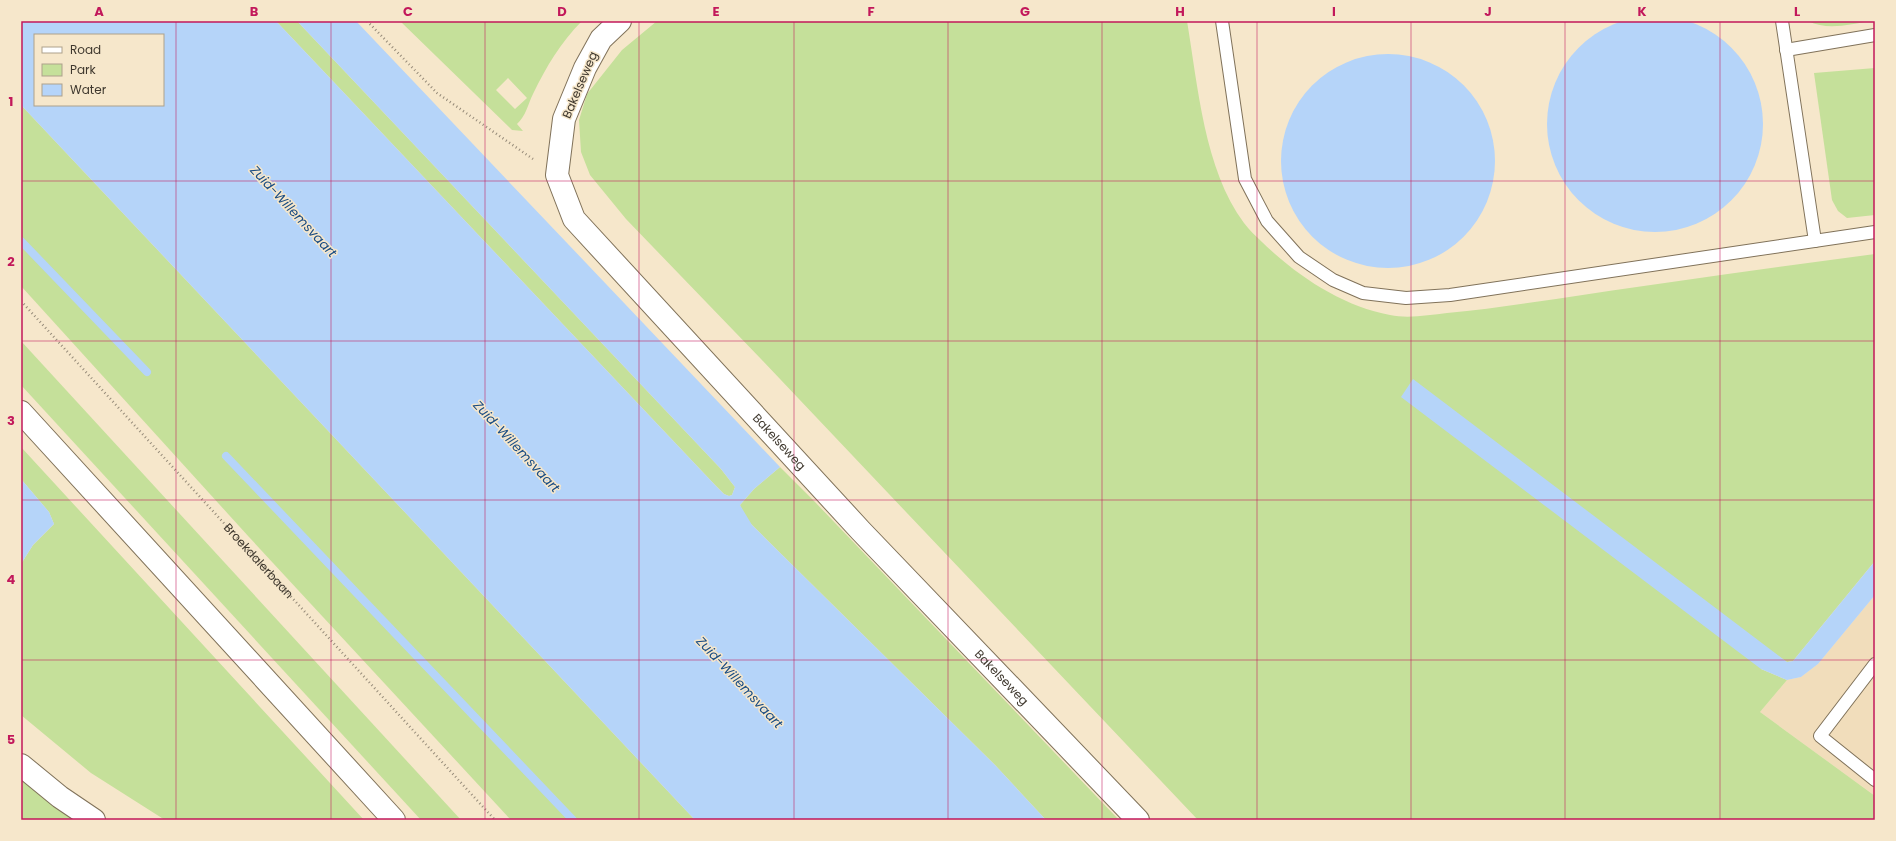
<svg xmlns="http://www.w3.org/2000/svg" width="1896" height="841" viewBox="0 0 1896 841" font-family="Poppins,sans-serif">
<rect width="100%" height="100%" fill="#f6e7cb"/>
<path fill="#f1ddbb" d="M1875,595V796L1760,712L1787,680L1801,677L1818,664Z"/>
<g fill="#c5e09a" fill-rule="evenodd">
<path d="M276,21H297L721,469L735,487L732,495L729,496L724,494L715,485Z"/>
<path d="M400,21H582C561,42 546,67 533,94C528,104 526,116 517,124L523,131L512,130ZM508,78L527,98L515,109L496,90Z"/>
<path d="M657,21H1187C1198,86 1204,169 1244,223C1249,230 1256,236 1262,242C1297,276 1342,306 1390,315C1408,319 1429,315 1447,313C1484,310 1520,304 1556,299C1663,283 1769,268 1875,254V561L1793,661L1787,662L1764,646L1761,669L1787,680L1760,712L1875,796V820H1198L761,359L626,219L590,175L581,152L579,120L587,94L622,50Z"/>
<path d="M1808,21H1872C1850,24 1828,31 1808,21Z"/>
<path d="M1875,68V215L1847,218L1838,211L1832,200L1814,73Z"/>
<path d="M21,105L695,820H511L249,537L21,286Z"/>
<path d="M21,341L461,820H421L21,385Z"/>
<path d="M21,447L364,820H165L91,773L21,715V564L33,545L54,524L49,512L21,479Z"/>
<path d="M780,467L815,502L1119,820H1046L995,765L752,525L744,516L740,505L754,489Z"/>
<path d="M21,769L91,820H21Z"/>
</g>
<g fill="#b5d4f9" fill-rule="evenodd">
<circle cx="1655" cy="124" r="108"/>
<path d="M21,21H276L715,485L724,494L729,496L732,495L735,487L721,469L297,21H356L780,467L754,489L740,505L752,525L995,765L1046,820H695L21,105ZM35,35H163V105H35Z"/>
<circle cx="1388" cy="161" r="107"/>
<path d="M1413,379L1787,662L1793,661L1875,561V595L1818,664L1801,677L1787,680L1761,669L1401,397Z"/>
<path d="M21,479L49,512L54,524L33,545L21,564Z"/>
</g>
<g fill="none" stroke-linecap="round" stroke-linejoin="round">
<g stroke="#b5d4f9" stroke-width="8">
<path d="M21,241L147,372"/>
<path d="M226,456L573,820"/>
</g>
<g stroke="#80725a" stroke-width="14">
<g id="lane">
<path d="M1222,21L1245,179L1267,221L1299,257L1333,280L1363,293L1406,298L1450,295L1875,232"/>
<path d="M1782,21L1815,241"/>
<path d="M1786,50L1875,35"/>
<path d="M1875,664L1820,736L1875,780"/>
</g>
</g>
<g stroke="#80725a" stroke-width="24">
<g id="street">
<path id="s2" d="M620,21L601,39L585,68L564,119L557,175L574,219L861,531L1138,820"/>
<path d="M21,765L60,797L94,820"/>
</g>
</g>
<g stroke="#80725a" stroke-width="24">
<path id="primary" d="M21,412L394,820"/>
</g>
<g stroke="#968b79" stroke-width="2.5" stroke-dasharray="1 3" stroke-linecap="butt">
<path d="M367,21L437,93L533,159"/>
<path id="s1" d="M21,301L495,820"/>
</g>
<use href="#lane" stroke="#fff" stroke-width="12"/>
<use href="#street" stroke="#fff" stroke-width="22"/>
<use href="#primary" stroke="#fff" stroke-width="22"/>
</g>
<path fill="none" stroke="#c2185b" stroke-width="1" stroke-opacity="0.55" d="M176,21V820M331,21V820M485,21V820M639,21V820M794,21V820M948,21V820M1102,21V820M1257,21V820M1411,21V820M1565,21V820M1720,21V820M21,181H1875M21,341H1875M21,500H1875M21,660H1875"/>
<g text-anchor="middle" stroke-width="3" stroke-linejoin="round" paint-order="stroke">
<g font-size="12" fill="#3f382e" stroke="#f6e7cb">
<text transform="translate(580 85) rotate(-67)" y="4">Bakelseweg</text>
<text dy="4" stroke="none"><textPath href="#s2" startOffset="521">Bakelseweg</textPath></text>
<text dy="4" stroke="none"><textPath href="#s1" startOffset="352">Broekdalerbaan</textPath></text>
<text dy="4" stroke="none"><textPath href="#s2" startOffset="845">Bakelseweg</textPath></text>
</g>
<g font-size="13" font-style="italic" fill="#194c83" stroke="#f6e7cb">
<text transform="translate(294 211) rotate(47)" y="5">Zuid-Willemsvaart</text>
<text transform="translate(517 446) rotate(47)" y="5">Zuid-Willemsvaart</text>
<text transform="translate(740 682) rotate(47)" y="5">Zuid-Willemsvaart</text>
</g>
</g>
<rect width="1896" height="841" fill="none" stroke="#f6e7cb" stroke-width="44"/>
<rect x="34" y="34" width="130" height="72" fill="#f6e7cb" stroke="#ada18c"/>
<rect x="42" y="47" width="20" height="6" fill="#ffffff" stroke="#ada18c"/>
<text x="70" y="54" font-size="12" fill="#3f382e">Road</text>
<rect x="42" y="64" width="20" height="12" fill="#c5e09a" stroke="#ada18c"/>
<text x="70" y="74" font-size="12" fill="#3f382e">Park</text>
<rect x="42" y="84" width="20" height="12" fill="#b5d4f9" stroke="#ada18c"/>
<text x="70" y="94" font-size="12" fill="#3f382e">Water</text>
<rect x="22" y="22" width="1852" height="797" fill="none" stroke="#c2185b" stroke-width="1.5"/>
<g font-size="13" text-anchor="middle" font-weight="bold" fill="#c2185b">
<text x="99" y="16">A</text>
<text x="254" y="16">B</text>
<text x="408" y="16">C</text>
<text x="562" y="16">D</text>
<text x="716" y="16">E</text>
<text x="871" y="16">F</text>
<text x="1025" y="16">G</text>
<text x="1180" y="16">H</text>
<text x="1334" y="16">I</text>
<text x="1488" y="16">J</text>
<text x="1642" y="16">K</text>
<text x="1797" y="16">L</text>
<text x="11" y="106">1</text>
<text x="11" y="266">2</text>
<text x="11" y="425">3</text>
<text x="11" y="584">4</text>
<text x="11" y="744">5</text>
</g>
</svg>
